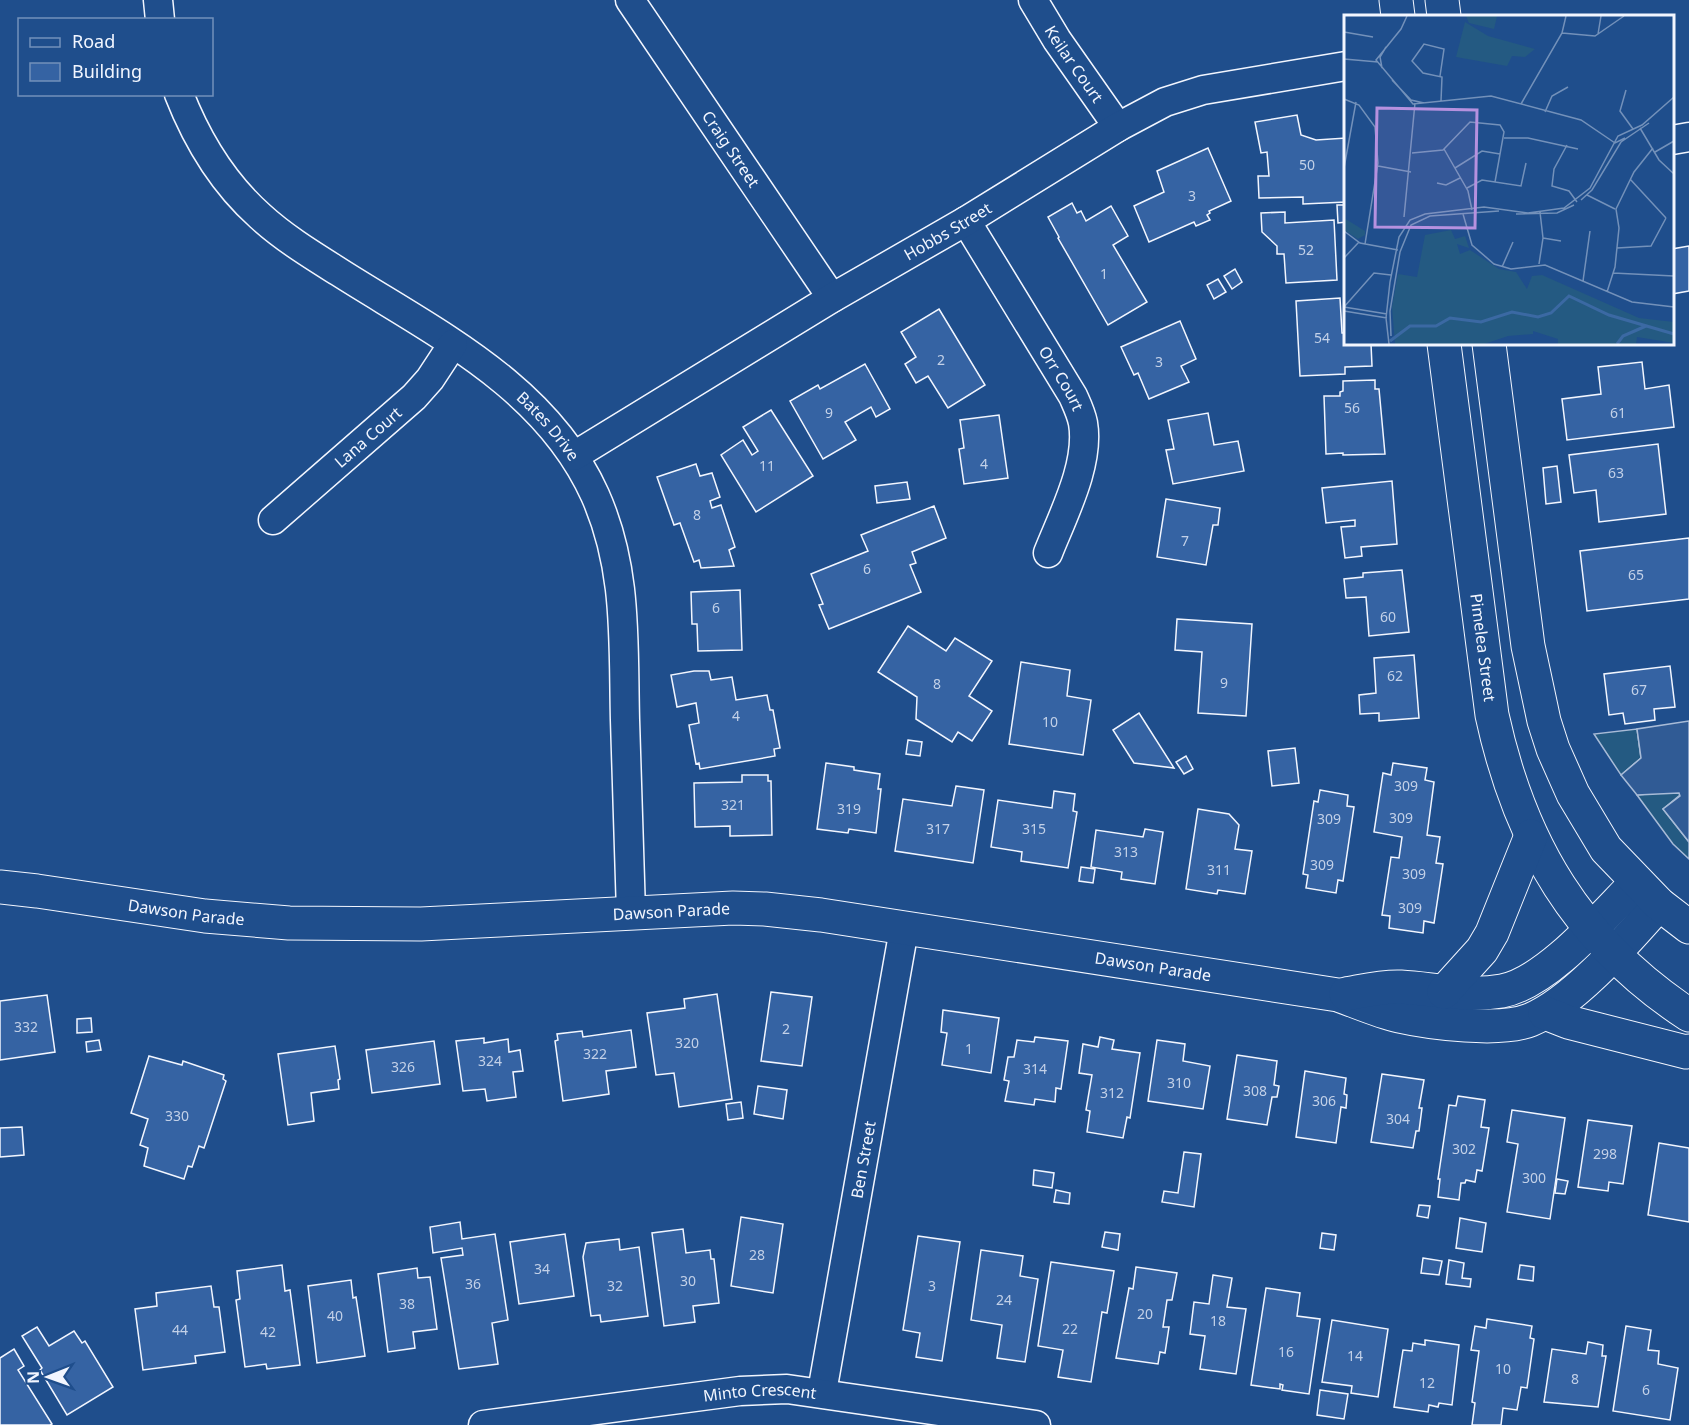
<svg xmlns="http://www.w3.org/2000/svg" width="1689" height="1425" viewBox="0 0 1689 1425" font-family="'Noto Sans',sans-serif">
<rect width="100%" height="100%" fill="#1f4e8c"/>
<g fill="#245a82" stroke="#a8bbd7" stroke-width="1.5">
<path d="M1637,729L1641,758L1621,775L1594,734Z"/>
<path d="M1668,792L1679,793L1680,795L1663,809L1689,842V859L1673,844L1637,795Z"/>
</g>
<path fill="#305b95" stroke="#a8bbd7" stroke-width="1.5" d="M1689,721V842L1663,809L1680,796L1679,793L1637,795L1621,775L1641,758L1637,729Z"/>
<g fill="#3563a3" stroke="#f2f6ff" stroke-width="1.5">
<path d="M1297,115L1301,135L1316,140L1346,138V202L1303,204V197L1259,198L1258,176H1269L1267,152L1261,153L1255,122Z"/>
<path d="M1208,148L1231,201L1209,211L1210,213L1207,215L1210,220L1196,226L1194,222L1149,242L1134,206L1164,192L1157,171Z"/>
<path d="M1072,203L1077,213L1081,211L1086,221L1111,206L1128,236L1113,245L1147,302L1108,325L1058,238L1059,237L1048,217Z"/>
<path d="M1337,205H1346V222L1338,223Z"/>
<path d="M1285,212V223L1334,220L1337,280L1286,283L1284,254H1277V246L1262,232L1261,213Z"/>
<path d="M1689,246V291L1672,294V249Z"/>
<path d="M1235,269L1242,282L1232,289L1224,276Z"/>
<path d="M1218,279L1226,292L1214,299L1207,285Z"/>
<path d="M1340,298L1342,333H1346V344H1371L1372,366L1345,367V374L1300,376L1296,301Z"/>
<path d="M939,309L985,385L948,408L928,376L916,383L905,364L916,357L901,332Z"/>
<path d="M1180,321L1196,359L1181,366L1189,382L1149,399L1138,373L1134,375L1121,347Z"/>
<path d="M1642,362L1645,389L1669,385L1674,427L1567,440L1562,399L1601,394L1598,367Z"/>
<path d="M865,364L890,409L876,417L871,407L845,422L856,440L823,459L790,401L818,385L820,389Z"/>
<path d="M1375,380V389H1379L1385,454L1343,455V453L1326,454L1324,396H1340V392L1343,391V381Z"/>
<path d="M771,410L813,476L756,512L721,455L743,440L752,455L758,451L743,427Z"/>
<path d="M1208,413L1214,445L1238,441L1244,471L1173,484L1166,450L1174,449L1168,420Z"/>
<path d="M999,415L1008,478L964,484L959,449L964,448L960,420Z"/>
<path d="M1658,444L1666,514L1599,522L1596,490L1574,493L1569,455Z"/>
<path d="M696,464L700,476L712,473L720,497L710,501L712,508L721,505L735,547L729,550L734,566L701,568L699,560L694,562L680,523L674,525L657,477Z"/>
<path d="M1557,466L1561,502L1546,504L1543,468Z"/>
<path d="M1392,481L1397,544L1361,547L1362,556L1345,558L1341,527L1355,526V520L1326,523L1322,488Z"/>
<path d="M907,482L910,499L877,503L875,486Z"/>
<path d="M1166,499L1220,508L1218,525H1213L1206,565L1157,557Z"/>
<path d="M934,506L946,538L912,552L916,563L910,565L921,592L829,629L819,605L823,604L811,574L868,551L861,535Z"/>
<path d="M1689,538V599L1587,611L1580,551Z"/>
<path d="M1402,570L1409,632L1369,636L1366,597L1346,598L1344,579L1363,577V573Z"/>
<path d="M740,590L742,650L698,651L697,624H692L691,592Z"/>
<path d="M1177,619L1252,624L1246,716L1198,713L1202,652L1175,650Z"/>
<path d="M908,626L946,651L955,638L992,661L969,696L992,711L972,741L958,732L952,742L916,719L917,697L878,672Z"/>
<path d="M1414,655L1419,718L1379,721V713L1360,714L1359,695L1376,693L1374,658Z"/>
<path d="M1021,662L1070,670L1067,696L1091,700L1083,755L1009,744Z"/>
<path d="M1670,666L1675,707L1654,709L1655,720L1625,724L1623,713L1609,715L1604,674Z"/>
<path d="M694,671H709L711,680L732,677L736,700L767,695L770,710H773L780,748L774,749L775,756L700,769L699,763L696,764L689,725L699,723L696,703L677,707L671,675Z"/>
<path d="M1139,713L1174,768L1134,763L1113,730Z"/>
<path d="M908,740L922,742L920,756L906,754Z"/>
<path d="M1295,748L1299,783L1272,786L1268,751Z"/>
<path d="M1186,756L1193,769L1184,774L1176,762Z"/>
<path d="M826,763L854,767V770L880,774L878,789H881L876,833L849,829L848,833L817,829Z"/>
<path d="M1393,763L1427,768L1425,780L1434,782L1427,835L1440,837L1436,863L1443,864L1434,923L1424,921L1423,933L1389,928L1390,916L1382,915L1391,857L1399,858L1402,837L1374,832L1383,773L1391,775Z"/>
<path d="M742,775H768V781H771L772,835L730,836V826L695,827L694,783L742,782Z"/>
<path d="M956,786L984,790L973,863L895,851L903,799L952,806Z"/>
<path d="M1320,790L1348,795L1347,806L1354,807L1343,881L1338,880L1336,893L1306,888L1308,875L1303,874L1314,801L1318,802Z"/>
<path d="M1054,791L1075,794L1073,811L1077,812L1068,868L1021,861L1022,852L991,847L998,800L1052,808Z"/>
<path d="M1198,809L1229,814L1239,825L1235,849L1252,851L1245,894L1218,890L1217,894L1186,889Z"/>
<path d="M1145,829L1163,832L1155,884L1121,879L1122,872L1091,867L1096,830L1143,837Z"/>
<path d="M1081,867L1095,869L1093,883L1079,881Z"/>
<path d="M771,992L812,997L802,1066L761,1061Z"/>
<path d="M717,994L732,1099L679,1107L674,1073L656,1075L647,1013L685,1008L684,999Z"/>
<path d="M47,995L55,1052L0,1060V1001Z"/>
<path d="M943,1010L999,1018L991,1073L942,1065L947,1033L941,1032Z"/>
<path d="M91,1018L92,1032L77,1033V1019Z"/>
<path d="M631,1030L636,1067L606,1071L609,1094L563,1101L555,1041L558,1040L557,1034L582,1031L583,1037Z"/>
<path d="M1035,1037L1068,1041L1061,1089L1056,1088L1055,1102L1035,1099L1034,1105L1005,1101L1009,1081L1004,1080L1008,1057H1014L1017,1040L1034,1042Z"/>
<path d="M1100,1037L1114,1040L1112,1049L1140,1053L1130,1118L1127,1117L1123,1138L1087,1132L1090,1111L1086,1110L1092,1075L1079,1073L1083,1044L1098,1047Z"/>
<path d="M484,1038V1043L508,1039L509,1052L520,1050L523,1071L513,1072L516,1097L487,1101L485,1089L463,1091L456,1041Z"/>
<path d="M99,1040L101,1050L87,1052L86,1042Z"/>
<path d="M1157,1040L1185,1044L1183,1061L1210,1066L1203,1109L1148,1101Z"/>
<path d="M434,1041L440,1084L372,1093L366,1050Z"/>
<path d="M335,1046L340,1079L338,1080L339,1089L311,1093L314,1121L288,1125L278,1054Z"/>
<path d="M1237,1055L1277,1061L1274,1085L1279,1086L1277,1097H1272L1267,1125L1227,1119Z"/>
<path d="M149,1056L182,1065L183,1061L224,1075L223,1079L226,1081L204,1148L199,1146L192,1167L188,1166L184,1179L144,1166L148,1148L140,1145L148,1119L131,1113Z"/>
<path d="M1305,1071L1346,1078L1344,1094L1347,1095L1346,1108L1341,1107L1336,1143L1296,1137Z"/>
<path d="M1382,1074L1424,1080L1419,1108H1422L1419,1131H1416L1413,1148L1371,1142Z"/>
<path d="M758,1086L787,1090L783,1119L754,1114Z"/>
<path d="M1458,1096L1485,1100L1481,1127L1489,1128L1482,1171L1477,1170L1475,1182L1466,1180L1465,1183H1461L1459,1200L1438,1197L1440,1179H1438L1449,1105L1456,1106Z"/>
<path d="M741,1102L743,1118L728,1120L726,1104Z"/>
<path d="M1512,1110L1565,1118L1550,1219L1507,1212L1518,1144L1507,1142Z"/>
<path d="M1588,1120L1632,1126L1623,1184L1609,1182L1608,1191L1578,1187Z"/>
<path d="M22,1127L24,1155L0,1157V1128Z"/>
<path d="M1659,1143L1689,1148V1222L1648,1215Z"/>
<path d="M1184,1152L1201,1154L1194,1207L1162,1202L1164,1191L1178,1193Z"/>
<path d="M1034,1170L1054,1173L1052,1188L1033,1185Z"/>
<path d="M1557,1179L1568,1181L1565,1194L1555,1193Z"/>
<path d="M1056,1190L1070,1193L1069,1204L1054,1202Z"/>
<path d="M1419,1205L1430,1206L1428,1218L1417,1216Z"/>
<path d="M741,1217L783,1224L773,1293L731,1286Z"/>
<path d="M1460,1218L1486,1223L1482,1252L1456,1248Z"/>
<path d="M460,1222L462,1239L495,1234L508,1320L492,1323L498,1364L459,1369L441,1258L463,1255L462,1248L433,1253L430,1227Z"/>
<path d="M683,1229L686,1253L710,1250L711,1259H714L719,1303L693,1306L695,1322L664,1326L652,1233Z"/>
<path d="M1105,1232L1120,1234L1118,1250L1102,1247Z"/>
<path d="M1322,1233L1336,1235L1334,1250L1320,1248Z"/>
<path d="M565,1234L574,1296L519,1304L510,1242Z"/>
<path d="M918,1236L960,1242L942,1361L916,1357L920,1333L903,1330Z"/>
<path d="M619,1239L620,1250L639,1247L648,1316L601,1322L600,1315L591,1316L583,1257L586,1243Z"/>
<path d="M981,1250L1023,1256L1020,1276L1038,1279L1025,1362L997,1358L1002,1325L971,1320Z"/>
<path d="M1423,1258L1442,1261L1439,1275L1421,1273Z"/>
<path d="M1449,1260L1464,1263L1462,1278L1471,1279L1470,1287L1446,1284Z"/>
<path d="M1051,1262L1114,1271L1107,1313L1102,1312L1091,1382L1058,1377L1063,1350L1038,1346Z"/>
<path d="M282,1265L285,1291L290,1290L300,1365L267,1369L266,1364L245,1367L236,1300L240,1299L237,1271Z"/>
<path d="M1520,1265L1534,1267L1533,1281L1518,1279Z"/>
<path d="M1136,1267L1177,1273L1172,1300H1167L1163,1327H1169L1165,1353L1160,1352L1158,1364L1116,1358L1129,1288L1133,1289Z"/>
<path d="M417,1268L418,1278L430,1277L437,1329L413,1332L415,1348L388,1352L378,1274Z"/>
<path d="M1213,1275L1232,1278L1227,1307L1246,1309L1236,1374L1200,1369L1205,1336L1190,1334L1194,1302L1209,1304Z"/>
<path d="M351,1280L353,1298L356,1297L365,1356L317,1363L308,1286Z"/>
<path d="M211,1286L214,1307H219L225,1352L195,1356L196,1363L143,1370L135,1309L157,1306L156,1293Z"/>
<path d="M1266,1288L1300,1293L1297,1316L1320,1319L1309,1394L1282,1390L1283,1385L1280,1384V1389L1251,1385Z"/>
<path d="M1487,1319L1532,1326L1530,1338L1534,1339L1527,1388L1521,1387L1517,1410L1503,1408L1501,1425H1472L1475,1403L1472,1402L1479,1351L1471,1350L1475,1326L1486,1328Z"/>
<path d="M1332,1320L1388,1329L1378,1397L1351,1393L1352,1386L1322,1382Z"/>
<path d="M1626,1326L1651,1330L1648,1350L1659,1351L1658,1364L1678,1368L1670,1420L1613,1411Z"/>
<path d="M37,1327L49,1346L74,1331L82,1343L85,1341L113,1387L67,1415L40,1370L42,1368L22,1336Z"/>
<path d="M1425,1340L1459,1345L1452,1405L1439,1403L1438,1407L1429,1405L1428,1412L1394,1407L1403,1350L1412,1351L1413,1343L1425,1345Z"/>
<path d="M1588,1342L1603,1345L1602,1356H1606L1598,1407L1544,1402L1552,1349L1586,1354Z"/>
<path d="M14,1349L24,1366L18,1370L52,1424L50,1425H0V1358Z"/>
<path d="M1320,1390L1348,1394L1344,1419L1317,1415Z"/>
</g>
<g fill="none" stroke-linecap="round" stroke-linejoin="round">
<g stroke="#f2f6ff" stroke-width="31">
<g id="minor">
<path d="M158,0L160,20"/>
<path id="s1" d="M630,0L832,298"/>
<path id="s2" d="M1033,0L1057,40L1118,127"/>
<path id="s3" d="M179,94C197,140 223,183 260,216C284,238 312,255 339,272C435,333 546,386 595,495C628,569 623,641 625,720C627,784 629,849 631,913"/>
<path d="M1672,140L1689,137"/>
<path id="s4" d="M966,221L1073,396C1077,405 1081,413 1083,423C1090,464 1063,515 1048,553"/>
<path id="s5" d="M574,456L832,298L966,221L1118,127L1165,102L1203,90L1346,66"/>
<path id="s6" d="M273,520L414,397L430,379L453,344"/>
<path id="s7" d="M822,1392L904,929"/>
<path id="s8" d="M483,1425L740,1391L787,1389L1036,1425"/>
</g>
</g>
<g stroke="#f2f6ff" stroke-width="35">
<g id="tertiary">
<path id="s9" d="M0,887L37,891L205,916L289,923L421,924L733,908L765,909L821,915L1338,995C1358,1002 1378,1011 1399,1016C1430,1023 1501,1032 1530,1020C1574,1002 1627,940 1659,904"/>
<path d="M1346,994C1363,991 1383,986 1401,987C1434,989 1468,997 1502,991C1548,982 1603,916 1637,882"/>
</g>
</g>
<g stroke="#f2f6ff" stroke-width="35">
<g id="primary">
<path d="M1396,0L1398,16"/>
<path d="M1442,0L1444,16"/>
<path id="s10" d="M1444,344L1492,715C1520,844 1578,942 1689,1015"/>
<path d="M1489,344L1528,646L1544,721L1553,749L1573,794L1606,849L1659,904L1689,927"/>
<path d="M1444,992L1482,950L1492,933L1531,836"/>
<path d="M1545,1013L1568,1022L1686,1052L1689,1051"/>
</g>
</g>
<use href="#minor" stroke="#1f4e8c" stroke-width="28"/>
<use href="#tertiary" stroke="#1f4e8c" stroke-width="33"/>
<use href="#primary" stroke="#1f4e8c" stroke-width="33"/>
</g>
<g text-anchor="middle" stroke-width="4.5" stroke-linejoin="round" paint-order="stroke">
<g font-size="14" fill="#c3d1e8">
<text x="1307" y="170">50</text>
<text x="1192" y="201">3</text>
<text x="1306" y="255">52</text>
<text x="1104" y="279">1</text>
<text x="1322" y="343">54</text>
<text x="941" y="365">2</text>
<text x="1159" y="367">3</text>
<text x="1352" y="413">56</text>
<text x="829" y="418">9</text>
<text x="1618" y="418">61</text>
<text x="984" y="469">4</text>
<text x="767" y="471">11</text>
<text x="1616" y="478">63</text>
<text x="697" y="520">8</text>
<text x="1185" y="546">7</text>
<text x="867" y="574">6</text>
<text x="1636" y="580">65</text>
<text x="716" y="613">6</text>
<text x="1388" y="622">60</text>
<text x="1395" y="681">62</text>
<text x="1224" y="688">9</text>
<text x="937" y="689">8</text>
<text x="1639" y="695">67</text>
<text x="736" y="721">4</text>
<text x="1050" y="727">10</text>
<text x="1406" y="791">309</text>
<text x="733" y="810">321</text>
<text x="849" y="814">319</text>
<text x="1401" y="823">309</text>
<text x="1329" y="824">309</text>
<text x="938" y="834">317</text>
<text x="1034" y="834">315</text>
<text x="1126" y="857">313</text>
<text x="1322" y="870">309</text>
<text x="1219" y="875">311</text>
<text x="1414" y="879">309</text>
<text x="1410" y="913">309</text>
<text x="26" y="1032">332</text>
<text x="786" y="1034">2</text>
<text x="687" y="1048">320</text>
<text x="969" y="1054">1</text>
<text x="595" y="1059">322</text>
<text x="490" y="1066">324</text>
<text x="403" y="1072">326</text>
<text x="1035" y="1074">314</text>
<text x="1179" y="1088">310</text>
<text x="1255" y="1096">308</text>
<text x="1112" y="1098">312</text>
<text x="1324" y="1106">306</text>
<text x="177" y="1121">330</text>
<text x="1398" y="1124">304</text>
<text x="1464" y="1154">302</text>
<text x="1605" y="1159">298</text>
<text x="1534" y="1183">300</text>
<text x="757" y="1260">28</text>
<text x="542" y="1274">34</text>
<text x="688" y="1286">30</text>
<text x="473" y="1289">36</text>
<text x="615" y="1291">32</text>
<text x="932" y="1291">3</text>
<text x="1004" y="1305">24</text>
<text x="407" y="1309">38</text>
<text x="1145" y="1319">20</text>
<text x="335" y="1321">40</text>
<text x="1218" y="1326">18</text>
<text x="1070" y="1334">22</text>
<text x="180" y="1335">44</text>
<text x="268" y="1337">42</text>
<text x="1286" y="1357">16</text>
<text x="1355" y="1361">14</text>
<text x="1503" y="1374">10</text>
<text x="1575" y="1384">8</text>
<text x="1427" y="1388">12</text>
<text x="1646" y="1395">6</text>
</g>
<g font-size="16" fill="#f2f6ff" stroke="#1f4e8c">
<text dy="6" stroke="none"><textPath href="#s2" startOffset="76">Keilar Court</textPath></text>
<text dy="6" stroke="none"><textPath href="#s1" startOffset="180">Craig Street</textPath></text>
<text dy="6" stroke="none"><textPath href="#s5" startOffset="436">Hobbs Street</textPath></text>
<text dy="6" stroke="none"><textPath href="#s4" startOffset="184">Orr Court</textPath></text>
<text dy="6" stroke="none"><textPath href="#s3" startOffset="506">Bates Drive</textPath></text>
<text dy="6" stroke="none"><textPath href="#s6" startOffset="126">Lana Court</textPath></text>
<text dy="6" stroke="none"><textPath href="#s10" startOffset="306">Pimelea Street</textPath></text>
<text dy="6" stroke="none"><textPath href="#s9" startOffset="188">Dawson Parade</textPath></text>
<text dy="6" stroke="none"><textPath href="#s9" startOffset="674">Dawson Parade</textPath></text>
<text dy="6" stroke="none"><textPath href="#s9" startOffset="1160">Dawson Parade</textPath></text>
<text dy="6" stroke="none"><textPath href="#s7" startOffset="236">Ben Street</textPath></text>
<text dy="6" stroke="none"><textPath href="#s8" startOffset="279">Minto Crescent</textPath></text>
</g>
</g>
<g transform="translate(1344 15)">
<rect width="330" height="330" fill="#1f4e8c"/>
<path d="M122,1H153L150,14L125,8ZM121,7L144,21L191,34L181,42L168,41L163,51L112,42ZM0,203L21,216V220L14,224L0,215ZM107,215L111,224L121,221L125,233L113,229L116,239L126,235L155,254L172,257L183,274L188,261L198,260L295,303L330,307V328L293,322L292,329H214V324L189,316V319L164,321L140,329H51L48,292L54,259L73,262L81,220Z" fill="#245a82"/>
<path fill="none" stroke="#3b69a3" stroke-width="3" d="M46,326L66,311H92L106,303L137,307L168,297L194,302L207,298L225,281L265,300L330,319M273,329L279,321L302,311"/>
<path fill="none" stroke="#7391ba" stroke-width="1.5" d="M63,1L57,14L32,45L69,89L147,81L237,105L271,128L281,123M0,17L29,22M218,18L251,21L280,1M254,19L257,1M0,44L34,47M38,53L36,42L42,32M96,61L100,34L80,29L68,46L79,58L98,62L97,86M48,65L67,85L80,88M282,75L276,96L289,114M0,84L15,90L31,112L34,148L21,229M177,89L218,18L222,1M201,97L208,81L224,72M296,113L315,145L330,159M160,123H184L234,134M223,130L210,154L208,171L225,176L233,187M100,134L124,176L128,195M311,137L330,126M68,138L99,135L126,107L156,110L160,117L151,167M34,151L67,157M0,153L12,87M111,153L138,136L156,139M286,164L322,203M93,168L102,170L116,163M123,173L138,165L177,171L182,148M243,180L271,194M237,185L248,175L277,127L305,108M119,199L128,230L150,249L167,254L201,250L288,287L330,292M172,199L213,198L230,190M60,202L71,88M0,216L16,228L54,235M199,223L217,226M273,233L307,231L322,203M0,243L15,227M195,249L199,223L196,197M158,252L169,227M269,258L330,261M239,266L246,216M263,277L271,252L275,213L272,194L290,157L309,133M0,292L30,258L47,260M0,292L43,299M0,296L43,303M47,321L46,296L56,237L67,210L86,201L155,196M45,329L42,303L46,267L55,222L66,205L81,199L140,192L184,198L220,193L246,173L274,121L298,110L330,82"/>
<path fill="#b691df" fill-opacity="0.15" stroke="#b691df" stroke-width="3" d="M33,93L133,95L131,213L31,212Z"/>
<rect width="330" height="330" fill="none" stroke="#f2f6ff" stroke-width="3"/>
</g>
<rect x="18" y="18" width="195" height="78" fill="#1f4e8c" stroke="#7391ba" stroke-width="1.5"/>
<rect x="30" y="38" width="30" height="9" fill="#1f4e8c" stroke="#7391ba" stroke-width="1.5"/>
<text x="72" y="48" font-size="18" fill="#f2f6ff">Road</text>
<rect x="30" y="63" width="30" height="18" fill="#3563a3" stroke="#7391ba" stroke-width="1.5"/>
<text x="72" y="78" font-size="18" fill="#f2f6ff">Building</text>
<g transform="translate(48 1377) rotate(269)" stroke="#1f4e8c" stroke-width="4.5" paint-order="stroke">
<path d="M0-4.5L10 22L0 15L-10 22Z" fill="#f2f6ff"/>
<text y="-9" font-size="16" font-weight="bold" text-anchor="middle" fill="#f2f6ff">N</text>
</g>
</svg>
